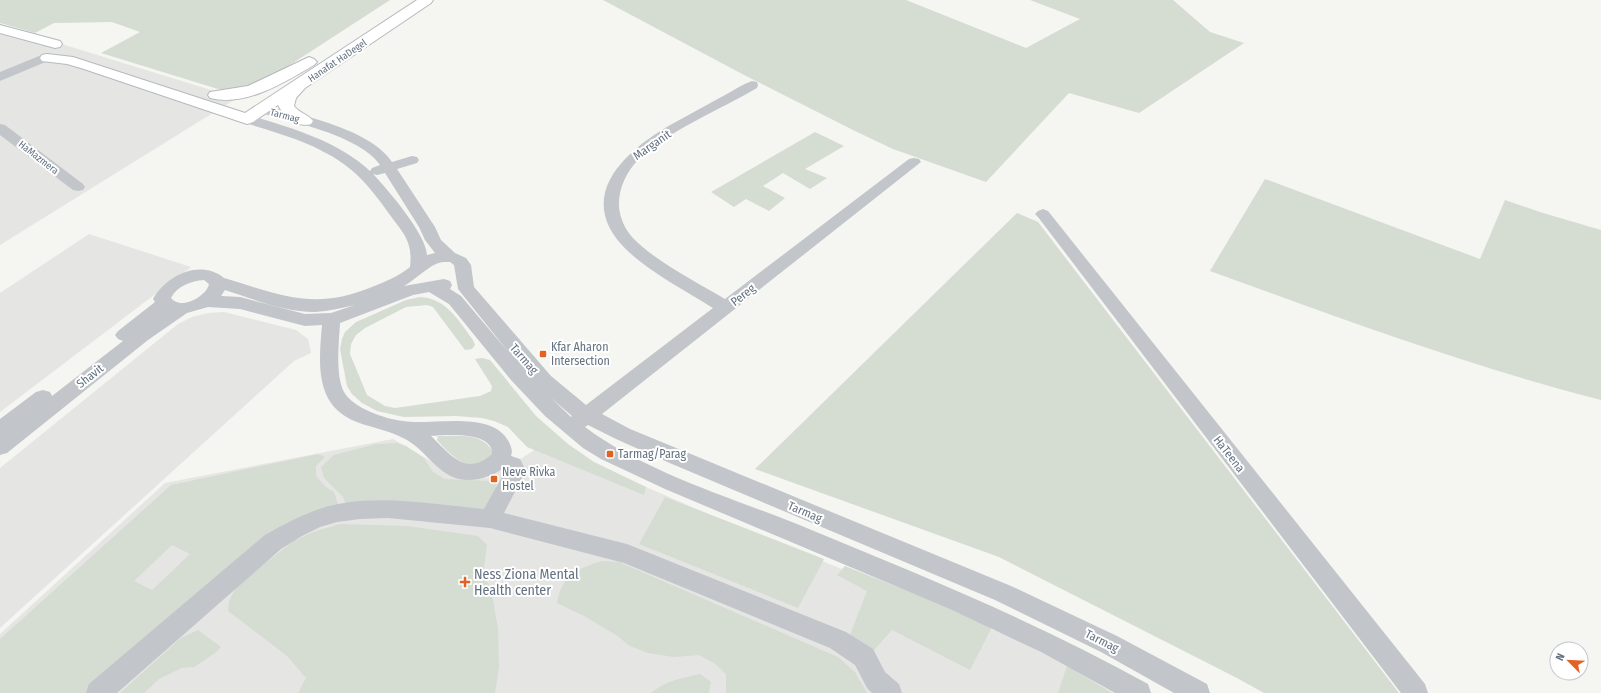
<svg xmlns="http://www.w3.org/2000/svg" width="1601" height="693" viewBox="0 0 1601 693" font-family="'Fira Sans Condensed',sans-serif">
<rect width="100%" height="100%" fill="#f5f5f1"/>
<g fill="#e5e6e4">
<path d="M0,25L237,98L0,245Z"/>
<path d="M89,234L191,267L0,412V293Z"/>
<path d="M224,312L296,330L308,339L311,353L294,361L0,628V468L178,324L192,317L208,313Z"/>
<path d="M393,439L453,474L487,478L522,458L545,443L745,530L1023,642L1114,693H0V634L165,483Z"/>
</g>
<g fill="#d5dcd2" fill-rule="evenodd">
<path d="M0,0H390L256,87L231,93L101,53L140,32L112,22L54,23L35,33L0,23Z"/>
<path d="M603,0H906L1026,48L1080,19L1030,0H1173L1210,32L1244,43L1139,113L1069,93L986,182L893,149L855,131L746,76Z"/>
<path d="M815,132L844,146L805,169L827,178L810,189L783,173L763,186L785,198L769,211L746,199L734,207L711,192Z"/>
<path d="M1265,179L1480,259L1505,200L1543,213L1601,230V400C1468,366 1339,318 1210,271Z"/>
<path d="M1017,213L1038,222L1399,693H1264L1237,678L999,557L755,469Z"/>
<path d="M420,297C446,298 459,321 473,340L475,345L472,349L465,350L433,307L427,305L406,307L365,328L356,335L351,344L350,354L367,395L385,406L395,408L480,396L491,391L492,386L475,359L482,358L490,360L536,416L568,444L594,462L646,487L644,495L527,447L508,427L494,421L482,418L456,416L404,417L377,411L362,403L352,394L347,386L340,349L342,339L345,332L356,322L363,319L406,300Z"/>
<path d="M438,436C457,436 486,432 493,454C472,477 453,458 437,440Z"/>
<path d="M397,443L406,446L424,458L433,472L445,479L491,481L496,484L497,491L486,509L472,511L427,503L374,500L346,505L343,497L324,478L321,467L334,455L376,444Z"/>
<path d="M318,454L325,457L316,466V476L326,487L334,492L338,504L308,513L284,524L260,542L86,693H0V639L171,485ZM172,545L190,554L152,590L134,581Z"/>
<path d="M665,497L824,559L798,608L639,544Z"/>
<path d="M340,524L407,526L478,536L487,545L483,575L491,588L498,629L499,667L495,693H298L306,678L287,656L228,611L229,601L238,584L294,541L313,532Z"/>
<path d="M602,561L619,562L838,657L855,672L867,693H726V674L714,663L699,655L674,657L648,653L630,646L616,635L586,617L557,603C561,576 578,568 602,561Z"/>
<path d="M845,566L993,625L970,670L892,630L873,651L850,635L867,591L837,575Z"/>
<path d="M198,630L221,647L215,653L194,667L182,668L159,679L144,693H120L181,638Z"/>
<path d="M1067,666L1112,693H1058Z"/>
<path d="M700,674L711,682L709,693H651C665,681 682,678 700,674Z"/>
</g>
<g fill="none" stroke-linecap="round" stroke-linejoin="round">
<g stroke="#b5b9bd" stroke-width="2">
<g id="major">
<path d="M417,0H433L431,3L305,88L296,98L294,106C299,113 308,114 313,121L311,124C297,128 284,117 278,105L253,122L247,124L84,69L67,64L42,61L40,58L42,55L47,54L73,57L245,113Z"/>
<path d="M0,25L60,41L62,44L60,47L55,48L0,33Z"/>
<path d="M309,57L314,59L317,62L314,65C285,82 246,107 210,98L208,95L210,92L248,86Z"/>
</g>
</g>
<g fill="#c2c5c9" fill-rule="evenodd">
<path d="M44,54L48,55L50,58L48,61L0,81V72Z"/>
<path d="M752,81L757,82L758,85L757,88C720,110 667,131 638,160C626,172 618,190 619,207C620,218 625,229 632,237C653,260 698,283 725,299L909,159L914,158L919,159L921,162L602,414L630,429L686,452L1011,586L1117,636L1207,684L1210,693H1174L1101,652L995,600L672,464L616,439L588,425L585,427C643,471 729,497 797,524C916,573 1035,621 1148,684L1151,693H1115L1041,652L950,609L665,489L601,459L583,448L545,416L511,380L449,304L429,292L413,295L340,323C339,341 335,375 344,392C353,408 385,419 403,421C431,426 492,409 509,442C511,447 513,450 511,456L520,459L525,469L524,474L504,513L627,544L846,632L873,649L885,672L899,684L902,693H872L867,688L855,665L830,648L624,563L490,528L388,518L360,519L337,522L320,527L302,536L281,549L117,693H86L89,684L265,535C288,522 312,509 338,504C386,495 436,505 484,509L504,473L505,470L502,469C490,478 473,482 459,479C435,473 425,448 403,438C379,425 348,427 331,403C316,381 320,350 322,325L305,326L240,309L208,307L187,313L148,340L7,453L0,455V419L36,392L43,390L50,392L52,396L123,341L118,339L115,335L118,331L155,302L153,299C167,275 200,259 224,278C281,295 313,311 372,287C385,282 399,276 410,267C413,242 404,234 390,215C380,201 369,186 355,173C324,145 281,134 242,122L240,119L242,116H252C294,129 337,141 370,171L372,168L380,165C361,136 290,121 257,112L255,109L257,106L262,105C298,114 371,129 392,162L412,156L417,157L419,160L417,163L397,169L435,227L441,240L455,253L466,258L471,265L474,287L551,376L586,405L713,308C686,291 642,268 621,244C576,193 628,149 672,124C690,114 707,105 725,95C734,90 743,84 752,81ZM385,173L419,227L425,240L435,253L427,255C426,234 388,190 373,174L377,175ZM443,262H450L454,265L458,289L510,354L461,296L450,289L452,285L450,281L444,279L404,286C417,279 429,264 443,262ZM204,280L209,284C207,296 181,311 171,298C177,286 191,281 204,280ZM225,290C253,299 285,312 315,312C329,311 342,308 355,305L331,313L305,314L240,297L221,296ZM550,397L572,416L571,417ZM431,436C446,435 493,431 492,454C466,478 449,453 431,436Z"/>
<path d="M0,124L5,125L83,184L85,187L83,190L78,191L73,190L0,135Z"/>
<path d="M1043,209L1048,211L1425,684L1428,693H1401L1038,217L1035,214L1038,211Z"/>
</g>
<use href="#major" fill="#fff" fill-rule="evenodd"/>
</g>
<g fill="#e36222" stroke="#fff" stroke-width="1.5">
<rect x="539" y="350" width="8" height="8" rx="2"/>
<rect x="606" y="450" width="8" height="8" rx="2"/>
<rect x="490" y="475" width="8" height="8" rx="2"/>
<path d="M463 576h4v4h4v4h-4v4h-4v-4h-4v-4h4z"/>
</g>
<g text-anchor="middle" stroke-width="4" stroke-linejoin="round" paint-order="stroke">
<g font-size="10" fill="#647282" stroke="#fff">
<text transform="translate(337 60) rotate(-34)" y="4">Hanafat HaDegel</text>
<text transform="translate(285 115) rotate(15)" y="4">Tarmag</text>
<text transform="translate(39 157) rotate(38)" y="4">HaMazmera</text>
</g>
<g font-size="12" fill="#647282" stroke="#fff">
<text transform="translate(652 145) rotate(-35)" y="4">Marganit</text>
<text transform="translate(743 295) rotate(-38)" y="4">Pereg</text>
<text transform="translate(524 359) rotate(49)" y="4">Tarmag</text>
<text transform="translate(90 376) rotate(-38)" y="4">Shavit</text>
<text transform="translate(1229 454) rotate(52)" y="4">HaTeena</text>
<text transform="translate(805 512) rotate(23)" y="4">Tarmag</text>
<text transform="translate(1102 641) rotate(27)" y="4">Tarmag</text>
</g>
<g font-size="12" fill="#647282" stroke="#fff" text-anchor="start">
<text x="551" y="351">Kfar Aharon<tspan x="551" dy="14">Intersection</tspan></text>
<text x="618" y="458">Tarmag/Parag</text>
<text x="502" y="476">Neve Rivka<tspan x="502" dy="14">Hostel</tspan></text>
</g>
<g font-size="14" fill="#647282" stroke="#fff" text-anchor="start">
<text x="474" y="579">Ness Ziona Mental<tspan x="474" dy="16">Health center</tspan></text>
</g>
</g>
<g transform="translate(1569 661) rotate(294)"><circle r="19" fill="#ffffff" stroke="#c1c7cd"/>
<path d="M0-3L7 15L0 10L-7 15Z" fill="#e36222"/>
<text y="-6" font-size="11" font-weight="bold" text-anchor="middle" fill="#647282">N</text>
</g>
</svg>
